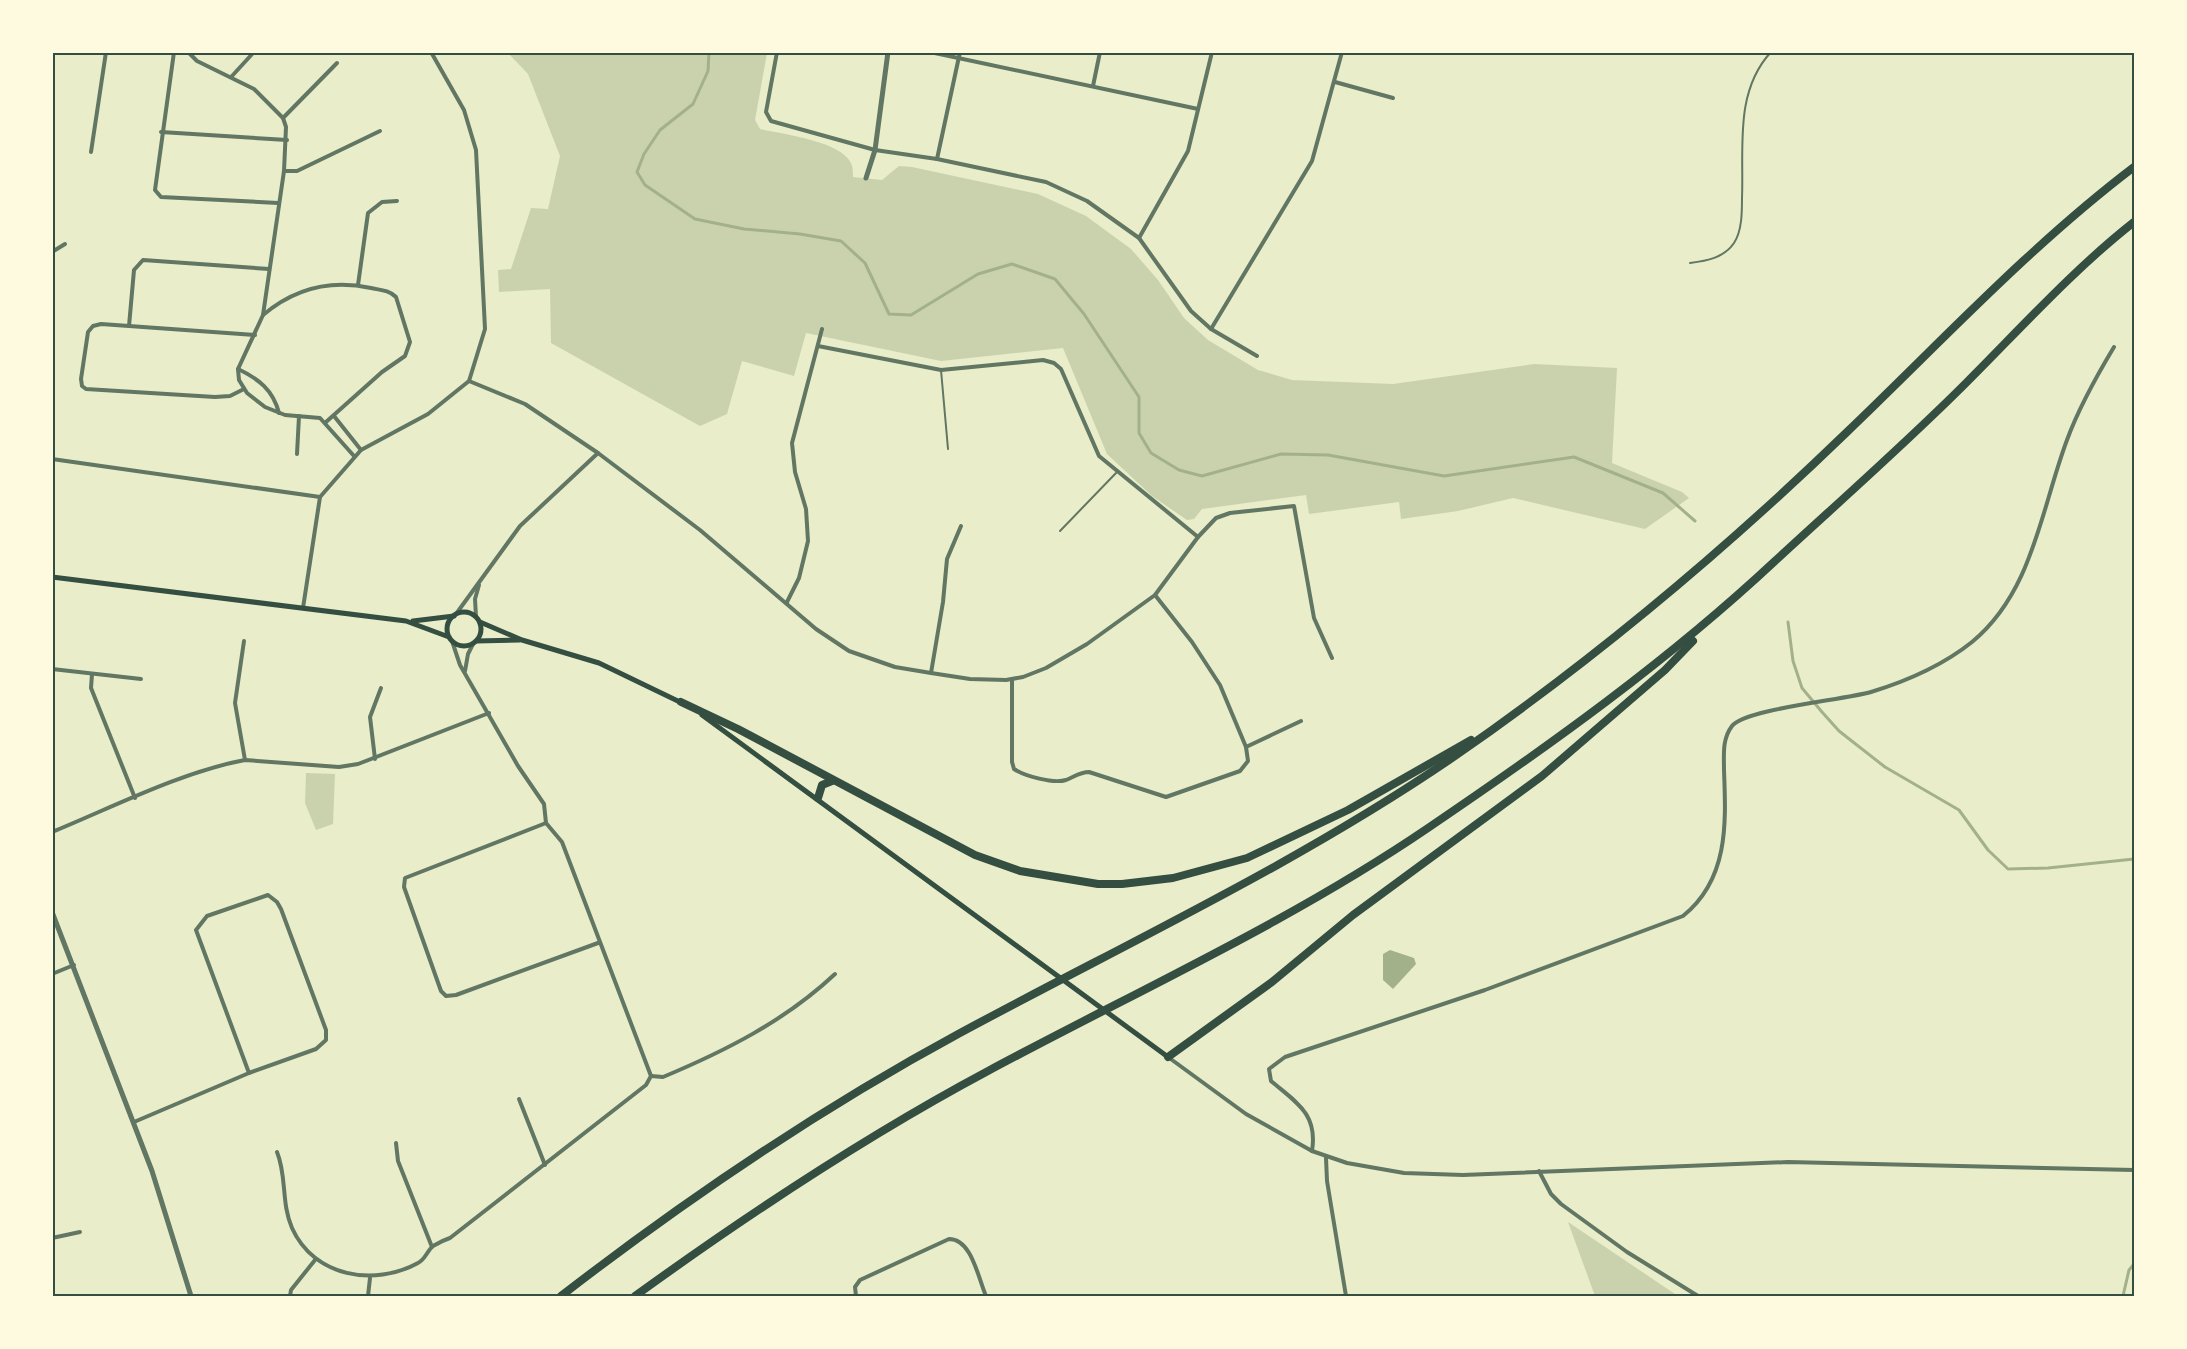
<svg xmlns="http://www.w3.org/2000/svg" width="2187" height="1349" viewBox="0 0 2187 1349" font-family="Poppins,sans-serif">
<rect width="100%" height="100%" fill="#e9edc9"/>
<g fill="#cad2ad">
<path d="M508,53H767L755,120L760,129C782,134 841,141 851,163C853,167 853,173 853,177L882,180L899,166L912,167L1038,194L1086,216L1131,249L1158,280L1184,318L1208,340L1258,370L1292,380L1393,384L1534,364L1617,368L1612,463L1682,492L1689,498L1645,529L1513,498L1458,511L1401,519L1399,502L1309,514L1306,495L1202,509L1194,519L1187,520L1152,496L1107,454L1063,348L941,361L806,333L794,376L742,361L727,414L700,426L551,343L550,289L499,292L498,270L511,269L531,208L548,209L560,156L528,74Z"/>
<path d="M306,773L335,774L333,824L316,830L305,803Z"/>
<path d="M1568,1222L1678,1296H1595Z"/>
</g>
<path fill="#a3b18a" d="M1390,950L1414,958L1416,964L1393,989L1383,980V954Z"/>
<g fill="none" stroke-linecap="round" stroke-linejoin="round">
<g stroke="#a3b18a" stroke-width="3">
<path d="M709,52L708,71L693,104L660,130L644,154L637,172L645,185L695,219L744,229L800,234L841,241L865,263L889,314L911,315L978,274L1012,264L1055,279L1084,314L1139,397V433L1151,453L1179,470L1202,476L1281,454L1328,455L1444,476L1574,457L1663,493L1695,521"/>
<path d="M1788,622L1793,661L1802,688L1822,712L1839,731L1885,767L1959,810L1988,850L2008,869L2048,868L2134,859"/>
<path d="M2123,1296L2129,1270L2134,1264"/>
</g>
<g stroke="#617663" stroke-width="2">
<path d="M1690,263C1706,261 1724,258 1734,243C1742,231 1742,212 1742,198C1744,149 1734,92 1771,52"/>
<path d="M941,370L948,449"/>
<path d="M1060,531L1116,473"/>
</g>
<g stroke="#617663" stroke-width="4">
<path d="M174,52L155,190L161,197L278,203"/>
<path d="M188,52L197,61L254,89L283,118L286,127L284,171L263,315L238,369L239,380L247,393L265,407L285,415L320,418L354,456"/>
<path d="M777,52L766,112L771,121L875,150L937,159L960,52"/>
<path d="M930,52L1198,109"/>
<path d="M232,76L254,52"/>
<path d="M1335,82L1393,98"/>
<path d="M1093,86L1100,52"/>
<path d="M283,118L337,63"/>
<path d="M161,132L287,140"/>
<path d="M91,152L106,52"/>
<path d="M937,159L1046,182L1087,201L1139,238L1191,311L1211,329L1257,356"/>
<path d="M284,171H297L380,131"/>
<path d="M1139,238L1188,151L1212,52"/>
<path d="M52,252L65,244"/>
<path d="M358,285L368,213L382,202L397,201"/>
<path d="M263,315C295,288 330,279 371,288C380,290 389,290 396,297L410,342L405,356L382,372L326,422"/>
<path d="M129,326L134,270L143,260L269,269"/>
<path d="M1211,329L1312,161L1342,52"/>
<path d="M818,346L941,370L1043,360L1054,363L1061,369L1099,456L1198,537"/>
<path d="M238,369C259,379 273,390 279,413"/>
<path d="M469,381L525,404L598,453L700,530L816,629L849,651L895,667L931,673L970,679L1006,680L1023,677L1046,668L1087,644L1155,595L1198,537L1216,518L1230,513L1294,506L1314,618L1332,658"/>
<path d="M244,389L230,396L215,397L86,389L82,386L81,379L88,332L93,326L101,324L255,335"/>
<path d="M334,416L361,450"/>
<path d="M297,454L299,416"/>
<path d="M52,459L320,497"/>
<path d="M787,602L799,578L808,541L806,509L795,472L792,443L822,329"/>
<path d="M303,608L320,497L361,450L428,414L469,381L485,329L476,150L464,110L431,52"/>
<path d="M456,614L520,526L598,453"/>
<path d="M476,617L475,599L479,585"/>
<path d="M244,641L235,703L245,760"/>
<path d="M452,641L460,665L518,766L544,804L546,823L562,842L651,1076"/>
<path d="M52,669L141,679"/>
<path d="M465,671L468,654L473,644"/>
<path d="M931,673L943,602L947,559L961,526"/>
<path d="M92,674L91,688L135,798"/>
<path d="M1012,679V762L1014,769C1025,776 1053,784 1066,780C1074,777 1080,772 1089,772L1166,797L1240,771L1248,761L1246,747L1220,685L1192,642L1155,595"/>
<path d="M1246,747L1301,721"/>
<path d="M375,759L370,717L381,688"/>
<path d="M546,823L405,878L404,887L441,991L446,996L456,995L598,943"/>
<path d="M52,832C113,807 181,772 245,760L339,767L358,764L489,713"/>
<path d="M52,974L74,965"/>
<path d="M1168,1057L1246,1114L1312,1151L1347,1163L1404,1173L1463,1175L1788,1162L2134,1170"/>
<path d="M651,1076L663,1077C725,1051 785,1021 835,974"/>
<path d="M519,1099L545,1165"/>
<path d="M134,1122L249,1073L316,1049L326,1040V1030L281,909L277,902L268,895L207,916L196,930L249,1073"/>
<path d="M396,1143L398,1161L432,1247"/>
<path d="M1312,1151C1318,1114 1297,1103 1271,1081L1269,1069L1285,1057L1485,990L1683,916C1729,879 1726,823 1724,770C1724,755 1722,739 1732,726C1745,709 1843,700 1871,692C1907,681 1942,666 1972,642C2033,592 2041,509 2067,440C2079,407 2096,377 2114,347"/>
<path d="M277,1152C287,1176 281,1203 292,1228C314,1277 374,1287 418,1263C425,1260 427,1251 433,1246C438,1243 444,1240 450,1238L646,1085L651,1076"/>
<path d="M1326,1158L1327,1181L1346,1296"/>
<path d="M1539,1171L1551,1194L1561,1204L1627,1252L1698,1296"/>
<path d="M52,1238L80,1232"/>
<path d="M290,1296L291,1290L315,1260"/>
<path d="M368,1296L370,1278"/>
<path d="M856,1296L855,1287L860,1280L949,1239C972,1239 978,1278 986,1296"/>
</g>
<g stroke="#617663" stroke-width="5">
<path d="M866,178L875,150L888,52"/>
<path d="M52,912L152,1171L191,1296"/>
</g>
<g stroke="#344e41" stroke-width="5">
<path d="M52,577L406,621L449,637"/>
<circle cx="464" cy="629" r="17"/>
<path d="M413,621L454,616"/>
<path d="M480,622L522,640L599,663L682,703"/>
<path d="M476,641L520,640"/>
<path d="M702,715L1168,1057"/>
</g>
<g stroke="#344e41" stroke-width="8">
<path d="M681,702L738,729L975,855L1020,871L1098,884H1122L1173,878L1247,858L1348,810L1471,740"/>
<path d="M818,798L822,785L832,781"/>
<path d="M1168,1057L1272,982L1353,915L1542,776L1665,670L1693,641"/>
<path d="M561,1296C684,1201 823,1107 960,1033C1127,943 1299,863 1455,756C1595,659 1725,550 1847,432C1941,342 2030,246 2134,167"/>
<path d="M635,1296C747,1215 866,1136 988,1071C1135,992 1290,922 1428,828C1549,746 1668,661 1775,561C1839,502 1905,444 1966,383C2021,328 2073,270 2134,222"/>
</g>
</g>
<rect width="2187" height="1349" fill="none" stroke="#fefae0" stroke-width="108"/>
<rect x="54" y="54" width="2079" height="1241" fill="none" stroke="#344e41" stroke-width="2"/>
</svg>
